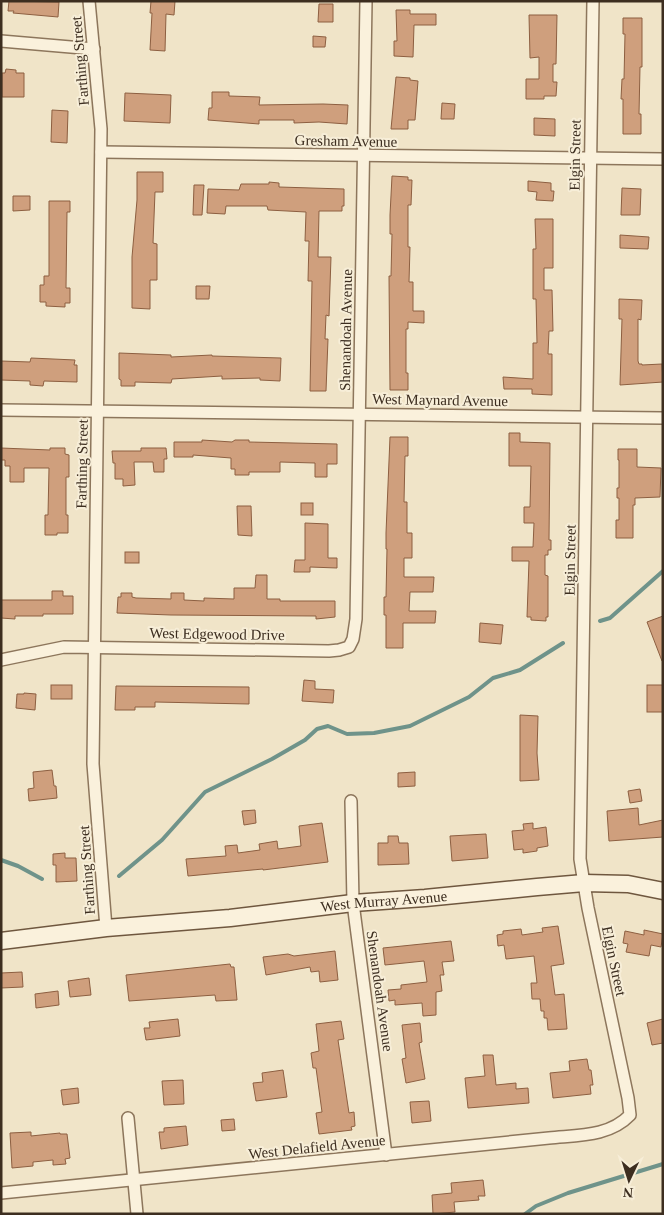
<svg xmlns="http://www.w3.org/2000/svg" width="664" height="1215" viewBox="0 0 664 1215" font-family="'Times New Roman',serif">
<rect width="100%" height="100%" fill="#f0e4c8"/>
<g fill="none" stroke-linecap="round" stroke-linejoin="round">
<g stroke="#6f938a" stroke-width="4">
<path d="M600,621L610,618L663,571"/>
<path d="M1,860L18,866L42,879"/>
<path d="M119,876L162,840L205,792L272,759L305,740L317,729L328,726L347,734L374,733L410,726L469,697L493,678L520,670L563,643"/>
<path d="M525,1214L536,1206L568,1193L663,1164"/>
</g>
</g>
<g fill="#cf9f7d" stroke="#8d5f41">
<path d="M9,1L59,2L58,17L13,13L14,11H8Z"/>
<path d="M151,1H175L174,15L166,14L165,51L150,50L152,13H150Z"/>
<path d="M319,4H333V22H318Z"/>
<path d="M396,10H410V14H436V25H414L413,57L394,56V41H397Z"/>
<path d="M529,15H557L556,64H553V82H557L556,96H544V99H526V79H539V57L530,58Z"/>
<path d="M623,18H642V67H640L639,114H641V134H623V99H621L622,79H624L625,34H623Z"/>
<path d="M313,36L326,37L325,47H313Z"/>
<path d="M6,69L16,70V73H24V97H2V73H5Z"/>
<path d="M396,77L410,78V80L418,81L415,120H408V129H391Z"/>
<path d="M212,92H229V96L260,97L259,105L323,104L348,105L347,124L319,122L294,123V120H259V124L208,120L209,108H212Z"/>
<path d="M125,93L171,95L170,123L124,121Z"/>
<path d="M442,103L455,104L454,119H441Z"/>
<path d="M52,110L68,111L67,143L51,142Z"/>
<path d="M534,118L555,119V136L534,135Z"/>
<path d="M137,172H163V192H155L153,243L157,244V280H150V309L132,308V257L137,200Z"/>
<path d="M392,176L408,177V180H412L411,205H408V247H410L409,282H413V311H424V323L408,322V329H406V373H408V390H390L389,276H391L392,234H390V215Z"/>
<path d="M528,181L551,183V191H554L553,201L536,200L537,192L528,191Z"/>
<path d="M269,182L279,183V187L344,189V206H342V211H319L318,257H331L329,316L326,315L325,339H328L326,391H310L312,281H308L309,241H305L306,212L268,210L267,206H226L225,214L207,213L208,189L239,190L241,184H269Z"/>
<path d="M194,185H204L202,215H193Z"/>
<path d="M622,188L641,189L640,215H621Z"/>
<path d="M13,196H30V210L13,211Z"/>
<path d="M49,201H70V212H67L66,288H70V303H65V307L46,306V302H40V285H44V276H49Z"/>
<path d="M535,219H553V268H544V290H552L553,331H549L548,354H552V395L532,394V389H504L503,377L533,379V343H537L536,299H533V249H536Z"/>
<path d="M620,235L649,237L648,249L620,248Z"/>
<path d="M196,286H210L209,299H196Z"/>
<path d="M619,299L642,300L641,320L638,319V361L639,364H642V365L662,364L663,382L620,385L622,319H619Z"/>
<path d="M119,353L171,355V357L212,355V356L281,358L280,381L260,380V378L222,379V376L172,379L171,383L135,382V386H121V380L119,379Z"/>
<path d="M31,358L75,360L74,365H77V382L44,381L43,386L30,385V381L1,380V361L30,362Z"/>
<path d="M509,433H520V442L550,443L549,540H551V550H548V555H545V575L548,576V617H546V621L531,620V617H527L529,561H512V547H533L534,523H524V507H530L531,466H509Z"/>
<path d="M390,437H408V456H405L404,502H407V533H412V558H404V577H434L433,592H410L409,611H436L435,623H403V648H386V615H384V597H386L387,549H386V533Z"/>
<path d="M202,440L232,442L235,440H249V442L337,444V464H327V477H315V463L280,462V472H249V475H235V469H231V458L193,455V457H174V442H202Z"/>
<path d="M1,448L50,450V448H65V454L69,455V477H66V515H68V533H57V535H45V515H48L49,468H24V482H10V466H5V460H1Z"/>
<path d="M141,448H166L167,459H164V472H154L153,462H134L135,485L123,486V479H115V463H113L112,451H141Z"/>
<path d="M618,449H637V467L661,468L660,497L635,498V505H633V538H616V520H619V498H617V488H619V460H618Z"/>
<rect x="301" y="503" width="12" height="12"/>
<path d="M237,506H251L252,536L238,535Z"/>
<path d="M305,523L328,524V558H337V568L310,567V572H294L295,560H305Z"/>
<rect x="125" y="552" width="14" height="11"/>
<path d="M256,575H267V599H280V601H335V617L316,619V616L171,615L117,613L118,597H121V593H132V597L136,598L171,599V593H184V600L204,601V598L234,599V588H255Z"/>
<path d="M52,591H63V596H73V614H43V616H15V619L1,618V600H52Z"/>
<path d="M663,616V661H662L647,622Z"/>
<path d="M480,623L503,625L501,644L479,642Z"/>
<path d="M304,680L315,681V689L334,690L333,703L302,701Z"/>
<rect x="51" y="685" width="21" height="14"/>
<rect x="647" y="685" width="16" height="27"/>
<path d="M116,686L249,687V704L155,702V707H135V710H115Z"/>
<path d="M24,693L36,694L35,710L16,708L17,694H24Z"/>
<path d="M520,715L538,716L537,753L539,780L520,781Z"/>
<path d="M52,770L54,786H56L57,798L29,801L28,789L34,788L33,772Z"/>
<path d="M415,772V786L398,787V773Z"/>
<path d="M640,789L642,801L630,803L628,791Z"/>
<path d="M638,808L639,825L663,820V837L609,841L607,811Z"/>
<path d="M255,810L256,823L244,825L242,811Z"/>
<path d="M322,823L328,862L263,870V869L188,876L186,859L226,856L225,846L237,845L238,853L260,850L259,844L277,841L278,849L301,846L299,826Z"/>
<path d="M533,823V829L546,827L548,846L537,848V851L523,853V849L514,850L512,831L524,830L523,824Z"/>
<path d="M486,834L488,858L452,861L450,836Z"/>
<path d="M388,836H398L399,843H408L409,864L378,865V843H388Z"/>
<path d="M65,853V858H76L77,881L56,882V865H53V854Z"/>
<path d="M558,926L564,964L551,966L555,995L564,994L567,1029L548,1030L547,1018H544V1011H541L540,999H532L531,983H537L534,956L506,959L504,945L498,946L497,935L503,934V931L521,929L522,935L543,932L542,928Z"/>
<path d="M644,930L663,934L661,947L651,945L649,956L626,952L628,944L623,943L625,931L644,935Z"/>
<path d="M451,941L454,961L442,962L444,975H440L442,991L436,992V1015L423,1016L422,1003L395,1005V1000L389,1001L388,990L401,989V985L427,982L424,961L385,965L383,948Z"/>
<path d="M335,951L338,980L320,982L319,971L311,972L310,967L266,975L263,957L288,954L294,956Z"/>
<path d="M230,964L231,967H234L237,1000L216,1001L215,995L129,1001L126,975Z"/>
<path d="M22,972L23,987L1,988V973Z"/>
<path d="M89,978L91,995L70,997L68,981Z"/>
<path d="M58,991L59,1005L36,1008L35,994Z"/>
<path d="M178,1019L180,1036L146,1040L144,1028H150L149,1022Z"/>
<path d="M663,1019V1043L652,1045L647,1023Z"/>
<path d="M341,1021L344,1039L338,1040L349,1113L354,1112L355,1126L351,1127L352,1130L319,1134L316,1113L322,1112L316,1068H313L311,1053L319,1051L316,1024Z"/>
<path d="M420,1023L422,1042L419,1043L425,1079L406,1083L402,1059L406,1058L402,1025Z"/>
<path d="M483,1055H493L496,1085L516,1083V1089L528,1088L529,1103L468,1108L465,1078L485,1076Z"/>
<path d="M587,1059L589,1070H591L593,1085H590L591,1094L553,1098L550,1073L570,1071L569,1061Z"/>
<path d="M283,1070L287,1097L256,1101L253,1083L263,1082L262,1073Z"/>
<path d="M183,1080L184,1104L164,1105L162,1081Z"/>
<path d="M78,1088L79,1103L63,1105L61,1090Z"/>
<path d="M429,1101L431,1121L412,1123L410,1102Z"/>
<path d="M234,1119L235,1130L222,1131L221,1120Z"/>
<path d="M186,1126L188,1145L161,1149L159,1132H164V1128Z"/>
<path d="M31,1132V1136L60,1133V1134H67L70,1158L65,1159L66,1164L53,1165V1160L33,1162V1166L12,1168L10,1133Z"/>
<path d="M483,1180L485,1196H478L479,1200L454,1202L455,1212L433,1214L432,1195L452,1193L451,1183Z"/>
</g>
<g fill="none" stroke-linecap="round" stroke-linejoin="round">
<g stroke="#8d765c" stroke-width="14">
<g id="street">
<path d="M89,1L101,129L93,764L106,928"/>
<path d="M1,41L94,49"/>
<path d="M101,152L663,159"/>
<path d="M1,410L663,418"/>
<path d="M1,660L64,647L329,651L339,650L349,647L353,639L356,619L366,1"/>
<path d="M351,801L353,903L386,1155"/>
<path d="M128,1118L137,1214"/>
<path d="M1,1193L549,1138C577,1135 609,1137 630,1115L628,1098L588,908L580,859L593,1"/>
</g>
</g>
<g stroke="#6f573f" stroke-width="19">
<g id="secondary">
<path id="s1" d="M1,941L106,928L230,918L353,903L425,898L537,887L584,883L628,884L663,891"/>
</g>
</g>
<use href="#street" stroke="#faf1dc" stroke-width="11"/>
<use href="#secondary" stroke="#faf1dc" stroke-width="16"/>
</g>
<g text-anchor="middle" stroke-width="4" stroke-linejoin="round" paint-order="stroke">
<g font-size="15" fill="#3d2e20" stroke="#f7eed8">
<text transform="translate(80 61) rotate(-95)" y="5">Farthing Street</text>
<text transform="translate(346 141) rotate(1)" y="5">Gresham Avenue</text>
<text transform="translate(575 155) rotate(-89)" y="5">Elgin Street</text>
<text transform="translate(346 330) rotate(-89)" y="5">Shenandoah Avenue</text>
<text transform="translate(440 400) rotate(1)" y="5">West Maynard Avenue</text>
<text transform="translate(82 464) rotate(-89)" y="5">Farthing Street</text>
<text transform="translate(570 560) rotate(-89)" y="5">Elgin Street</text>
<text transform="translate(217 634) rotate(1)" y="5">West Edgewood Drive</text>
<text transform="translate(87 870) rotate(-94)" y="5">Farthing Street</text>
<text dy="5" stroke="none"><textPath href="#s1" startOffset="385">West Murray Avenue</textPath></text>
<text transform="translate(614 961) rotate(78)" y="5">Elgin Street</text>
<text transform="translate(380 991) rotate(82)" y="5">Shenandoah Avenue</text>
<text transform="translate(317 1147) rotate(-6)" y="5">West Delafield Avenue</text>
</g>
</g>
<rect width="664" height="1215" fill="none" stroke="#3d2e20" stroke-width="5"/>
<g transform="translate(629 1180) rotate(184)" stroke="#f7eed8" stroke-width="4" paint-order="stroke">
<path d="M0-4L9 19L0 12L-9 19Z" fill="#3d2e20"/>
<text y="-8" font-size="14" font-weight="bold" text-anchor="middle" fill="#3d2e20">N</text>
</g>
</svg>
